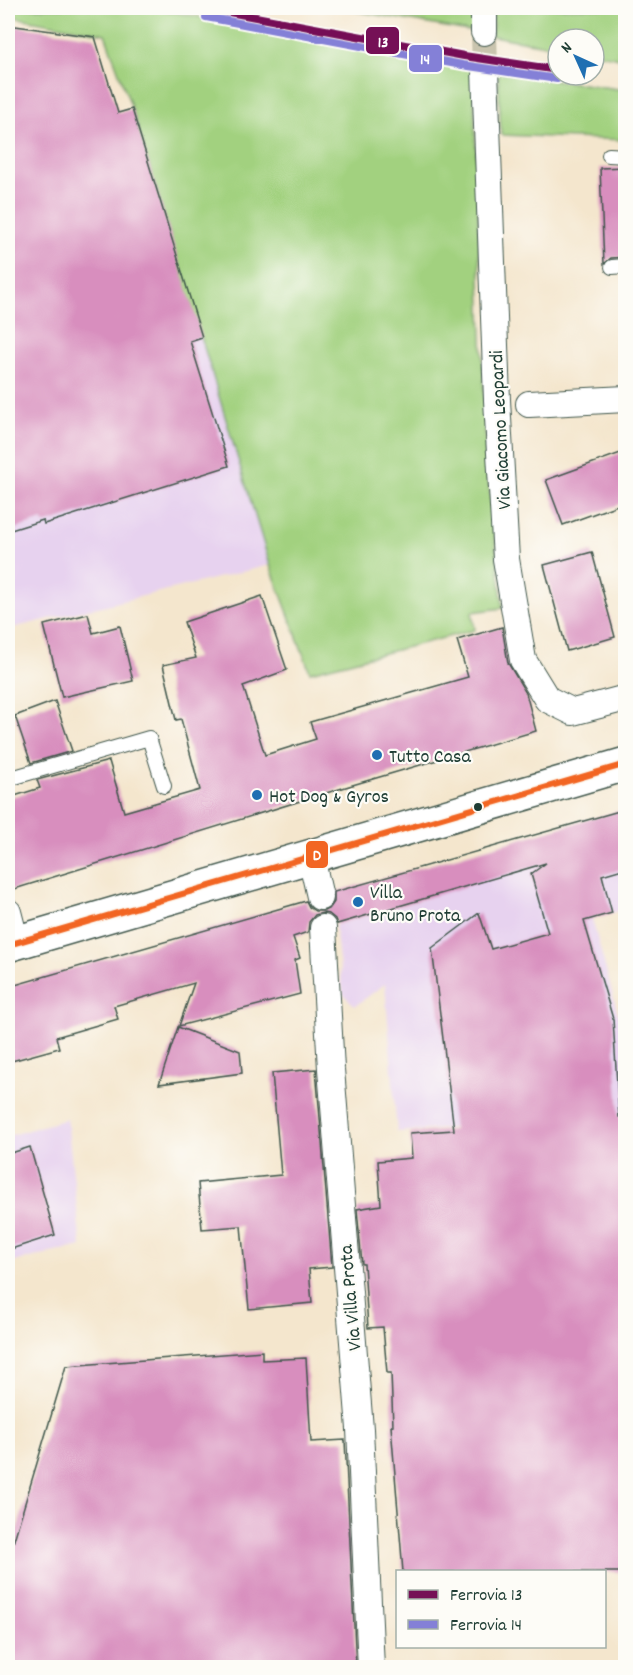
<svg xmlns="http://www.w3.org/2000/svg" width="633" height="1675" viewBox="0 0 633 1675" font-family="Dekko,sans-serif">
<rect width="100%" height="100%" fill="#fdfcf7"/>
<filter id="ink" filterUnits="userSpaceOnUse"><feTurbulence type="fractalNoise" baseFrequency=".0167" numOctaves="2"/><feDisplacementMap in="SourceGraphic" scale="12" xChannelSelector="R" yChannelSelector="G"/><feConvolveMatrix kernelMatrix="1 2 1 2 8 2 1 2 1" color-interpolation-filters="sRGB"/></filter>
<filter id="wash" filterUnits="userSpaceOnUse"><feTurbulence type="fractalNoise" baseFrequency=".008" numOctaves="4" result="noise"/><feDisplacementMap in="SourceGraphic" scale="24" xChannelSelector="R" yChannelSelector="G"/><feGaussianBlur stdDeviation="1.35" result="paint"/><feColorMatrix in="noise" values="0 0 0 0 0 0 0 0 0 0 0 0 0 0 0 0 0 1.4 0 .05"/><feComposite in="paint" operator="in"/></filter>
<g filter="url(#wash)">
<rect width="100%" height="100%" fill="#f4e6cd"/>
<g fill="#e7d2ef">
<path d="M132,109L270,565L8,629V147Z"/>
<path d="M625,809V909L592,919L625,1040V1116L397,1132L385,984L355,1006L343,994L335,925L430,897L422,867Z"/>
<path d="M67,1119L81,1246L8,1263V1136Z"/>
</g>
<g fill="#a2d17f" stroke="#60875a" stroke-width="1.5">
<path d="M8,8H150L473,65L486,460L503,608L472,612L475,630L310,672L270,565L132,109L105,34L8,16Z"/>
<path d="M338,8H473L474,32Z"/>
<path d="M494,8H625V59L594,53V39H558V47L492,36Z"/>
<path d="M498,72L625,90V140L501,135Z"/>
</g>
<g id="blocks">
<g fill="#d88ebe">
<path d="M8,25L95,37L118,113L132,109L202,337L190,341L229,466L44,524L43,520L8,531Z"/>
<path d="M626,167V257L611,258L604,264L600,168Z"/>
<path d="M626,451V502L563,525L546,480Z"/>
<path d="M592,552L615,637L567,651L544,565Z"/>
<path d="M262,596L287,670L243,686L265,755L316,739L310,722L468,677L457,640L502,627L508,663L526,693L536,731L349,786L8,891V798L40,788L37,780L109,761L124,812L200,790L181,719L176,720L163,665L196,658L184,622Z"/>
<path d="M88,614L93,633L120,626L133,681L62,697L44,625Z"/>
<path d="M55,701L72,751L31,763L15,716Z"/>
<path d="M626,809V868L602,875L612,913L584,921L613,1019L619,1117H626V1572H403L391,1426H393L391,1373H387L383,1327L368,1328L364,1264H362L357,1209L381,1205L378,1161L412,1158L410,1133L454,1130L432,948L479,913L491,949L548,933L531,874L546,863L337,924L335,919L329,914L323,913L315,915L309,922L308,932L293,937L300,958L295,960L300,994L179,1026L194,983L114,1006L118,1019L56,1037L59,1048L8,1062V987L306,901L309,907L315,911H324L330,908L334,902V892Z"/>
<path d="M178,1027L240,1051L242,1073L159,1084Z"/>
<path d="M316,1069L332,1267L309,1269L312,1303L249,1309L241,1226L202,1229L198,1183L281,1175L272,1073Z"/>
<path d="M30,1147L55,1235L8,1250V1154Z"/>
<path d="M262,1351V1360L306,1358L311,1442L345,1440L356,1668H8V1560L66,1366Z"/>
</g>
</g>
</g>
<g filter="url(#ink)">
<use href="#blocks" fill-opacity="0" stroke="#3f564b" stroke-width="1.5"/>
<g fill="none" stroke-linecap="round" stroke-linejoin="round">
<path stroke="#c9c4ae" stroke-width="26" stroke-dasharray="26 13" stroke-linecap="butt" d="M484,32L485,70"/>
<g stroke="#3f564b" stroke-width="16">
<g id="service">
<path d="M609,155L626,156"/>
<path d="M612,267L626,266"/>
<path d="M8,779L149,738L164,786"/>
</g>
</g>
<g stroke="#3f564b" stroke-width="28">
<g id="minor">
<path d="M484,8V32"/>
<path d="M485,70L497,400L506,559L523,660L547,699L573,712L626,698"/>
<path d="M529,404L626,399"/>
<path d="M311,857L320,897"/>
<path d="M8,912L16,943"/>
<path d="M323,928L331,1069L360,1429L371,1668"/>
</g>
</g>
<g stroke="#3f564b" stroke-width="36">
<path id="primary" d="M8,945L626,764"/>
</g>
<use href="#service" stroke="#fff" stroke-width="14"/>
<use href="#minor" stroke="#fff" stroke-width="26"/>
<use href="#primary" stroke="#fff" stroke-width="33"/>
<g stroke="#fdfcf7" stroke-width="10">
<path id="bus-1" d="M8,945L626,764"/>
</g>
<use href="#bus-1" stroke="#f26522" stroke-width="6"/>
<g stroke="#fdfcf7" stroke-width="12">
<path id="rail-1" d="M208,8L464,56L558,70"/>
</g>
<g stroke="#fdfcf7" stroke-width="12">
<path id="rail-2" d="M206,17L462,65L557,79"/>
</g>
<use href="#rail-1" stroke="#751056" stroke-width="8"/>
<use href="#rail-2" stroke="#8480d7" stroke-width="8"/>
</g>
</g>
<g fill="#1f6fb2" stroke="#fdfcf7" stroke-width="2">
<circle cx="377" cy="755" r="6"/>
<circle cx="257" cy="795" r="6"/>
<circle cx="358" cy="902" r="6"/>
</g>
<circle fill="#1f3d34" stroke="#fdfcf7" stroke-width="2" cx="478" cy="807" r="5"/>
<g text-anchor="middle" stroke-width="4.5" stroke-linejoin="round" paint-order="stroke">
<g font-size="20" fill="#1f3d34" stroke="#fdfcf7">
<text transform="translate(499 430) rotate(-93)" y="7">Via Giacomo Leopardi</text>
<text transform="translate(349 1298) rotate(-95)" y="7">Via Villa Prota</text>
</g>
<g font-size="20" fill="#1f3d34" stroke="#fdfcf7" text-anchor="start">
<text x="389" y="762">Tutto Casa</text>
<text x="269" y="802">Hot Dog &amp; Gyros</text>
<text x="370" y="898">Villa<tspan x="370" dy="23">Bruno Prota</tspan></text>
</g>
</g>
<g stroke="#fdfcf7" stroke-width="2">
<rect x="365" y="26" width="35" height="29" rx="6" fill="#751056"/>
<rect x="408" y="44" width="35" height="29" rx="6" fill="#8480d7"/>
<rect x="305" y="840" width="24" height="29" rx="6" fill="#f26522"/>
</g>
<g font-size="16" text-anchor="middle" font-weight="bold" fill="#fff">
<text x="383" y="47">13</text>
<text x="425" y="64">14</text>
<text x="317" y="860">D</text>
</g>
<rect width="633" height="1675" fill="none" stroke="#fdfcf7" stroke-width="30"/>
<rect x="396" y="1570" width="210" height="78" fill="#fdfcf7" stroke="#a4b0a9" stroke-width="1.5"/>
<rect x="408" y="1590" width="30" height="9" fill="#751056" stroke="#a4b0a9" stroke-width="1.5"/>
<text x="450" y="1600" font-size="18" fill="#1f3d34">Ferrovia 13</text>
<rect x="408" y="1620" width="30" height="9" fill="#8480d7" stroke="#a4b0a9" stroke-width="1.5"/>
<text x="450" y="1630" font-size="18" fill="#1f3d34">Ferrovia 14</text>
<g transform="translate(576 57) rotate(315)"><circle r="28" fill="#fdfcf7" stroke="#a4b0a9" stroke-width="1.5"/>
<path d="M0-4.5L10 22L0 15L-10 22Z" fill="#1f6fb2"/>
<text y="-9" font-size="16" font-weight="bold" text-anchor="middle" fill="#1f3d34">N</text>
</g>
</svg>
